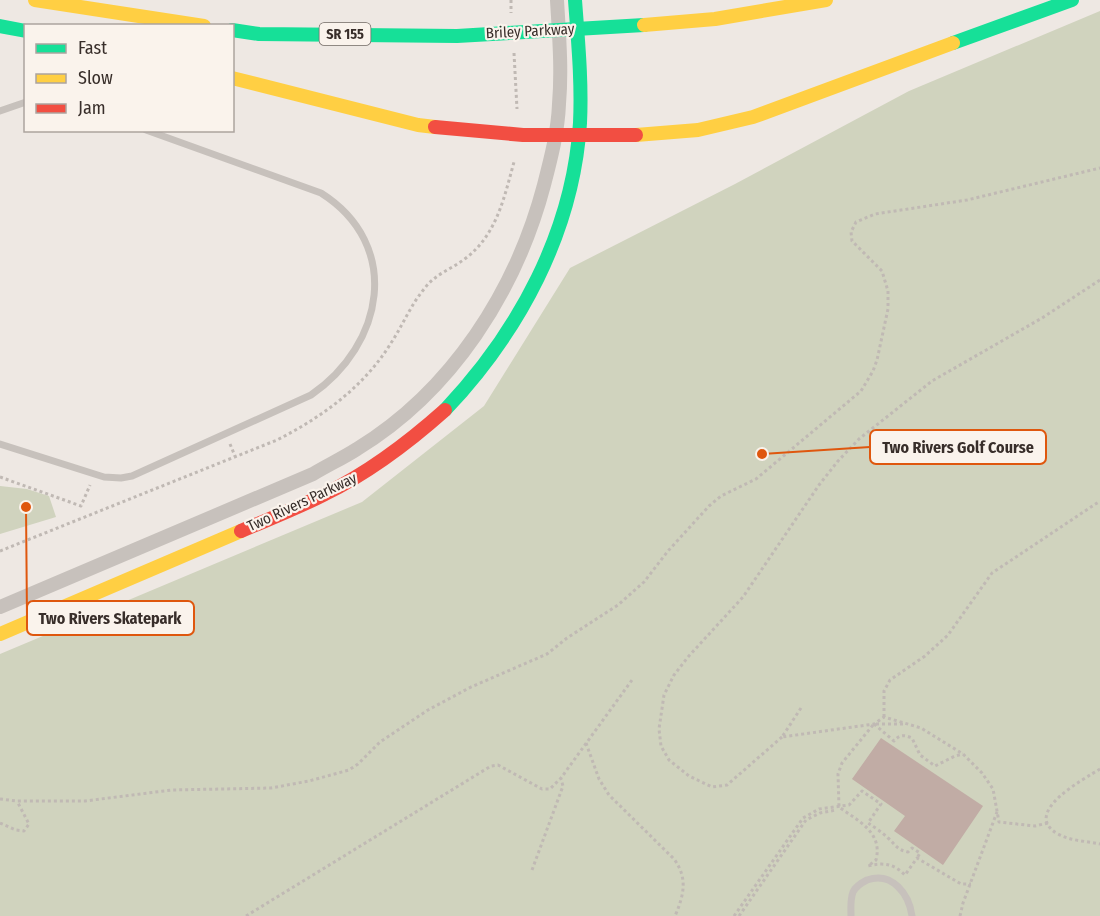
<svg xmlns="http://www.w3.org/2000/svg" width="1100" height="916" viewBox="0 0 1100 916" font-family="'Fira Sans Condensed',sans-serif">
<rect width="100%" height="100%" fill="#eee8e3"/>
<g fill="#d0d3be">
<path d="M1100,11V916H0V654L362,502L484,406L570,268L735,184L909,91Z"/>
<path d="M0,486L27,489L49,496L56,517L0,534Z"/>
</g>
<path fill="#c1aca5" d="M881,738L983,806L943,865L894,831L905,816L852,779Z"/>
<g fill="none" stroke-linecap="round" stroke-linejoin="round">
<g stroke="#c0b9b4" stroke-width="3" stroke-dasharray="3 3" stroke-linecap="butt">
<path d="M511,0V13"/>
<path d="M514,53L517,109"/>
<path d="M230,444L235,456"/>
<path d="M0,477L81,506L90,485"/>
<path d="M0,551L277,440C322,417 364,387 391,343C403,325 411,304 425,288C435,274 452,269 466,258C497,234 504,198 514,162"/>
<path d="M801,708L782,737L874,724L884,717L921,728L963,754L982,773L993,789L999,822L1035,826L1048,823"/>
<path d="M884,717V691L890,680L925,656L948,635L992,573L1100,501"/>
<path d="M874,724L894,741C900,734 905,735 912,738L920,755L935,766L955,756L963,754"/>
<path d="M876,724H903"/>
<path d="M873,725L842,763L838,774L839,807C858,821 883,832 876,860L868,866C884,862 894,864 905,875L917,858L961,884H971"/>
<path d="M782,737L727,785L712,787L689,776L669,760L661,746L659,729L664,695L674,675L688,657L743,597L819,485L838,461L859,439L932,381L1042,318L1100,280"/>
<path d="M586,743L599,779L609,795L674,859C688,878 684,895 675,916"/>
<path d="M1100,769C1084,779 1020,813 1058,834C1071,841 1086,841 1100,844"/>
<path d="M0,799L17,801H85L172,790L271,788L309,781L349,770L358,764L380,742L428,710L471,687L547,654L567,638L618,605L644,582L668,551L709,506L721,496L756,479L861,391L873,371L877,360L888,309V291L882,271L852,241L851,232L856,222L875,214L967,200L1100,168"/>
<path d="M0,823L16,830L24,831L29,824L17,801"/>
<path d="M532,870L563,786L561,779"/>
<path d="M246,916L491,766L498,765L542,789H550L561,778L632,680"/>
<path d="M734,916L803,818L819,809L849,805L862,791L881,804L868,823C874,827 882,832 888,838C895,844 897,850 908,852L912,848L920,853L917,858"/>
<path d="M739,916L806,820L820,813L836,810"/>
<path d="M960,916L963,903L997,812"/>
</g>
<g stroke="#c7c1bc" stroke-width="7">
<path d="M0,111L26,102"/>
<path d="M0,444L104,477L121,478L132,476L311,395C384,345 403,245 321,193L146,130"/>
<path d="M851,916C851,908 850,900 853,892C856,886 861,883 867,880C892,871 909,894 912,916"/>
</g>
<path stroke="#c7c1bc" stroke-width="14" d="M0,607L313,474C328,465 343,458 357,449C452,391 516,291 544,185C551,158 558,131 559,104C562,69 559,35 557,0"/>
<g stroke="#16e098" stroke-width="14">
<path d="M0,26L26,31"/>
<path d="M232,30L259,34L457,36L644,25"/>
<path d="M953,43L1072,0"/>
<path d="M445,410C519,332 573,232 580,123C582,82 578,41 575,0"/>
</g>
<g stroke="#ffcf43" stroke-width="14">
<path d="M35,0L204,26"/>
<path d="M644,25L715,19L826,0"/>
<path d="M232,78L418,125L435,127"/>
<path d="M636,135L698,130L753,117L953,43"/>
<path d="M0,634L241,531"/>
</g>
<g stroke="#f24e42" stroke-width="14">
<path d="M435,127L523,135H636"/>
<path d="M241,531C269,519 298,508 325,494C370,472 408,443 445,410"/>
</g>
</g>
<g text-anchor="middle" stroke-width="4.5" stroke-linejoin="round" paint-order="stroke">
<rect fill="#faf3ec" stroke="#726964" stroke-width="1.5" x="319.5" y="23" width="51" height="22" rx="4.5"/>
<g font-size="14" font-weight="bold" fill="#382e2a">
<text x="345" y="39">SR 155</text>
</g>
<g font-size="15" fill="#382e2a" stroke="#faf3ec">
<text transform="translate(530 31) rotate(-3)" y="5">Briley Parkway</text>
<text transform="translate(302 502) rotate(-25)" y="5">Two Rivers Parkway</text>
</g>
</g>
<path fill="none" stroke="#df570e" stroke-width="2" d="M762 454L870 447M26 507L27 618"/>
<g fill="#df570e" stroke="#faf3ec" stroke-width="2">
<circle cx="762" cy="454" r="6"/>
<circle cx="26" cy="507" r="6"/>
</g>
<g fill="#faf3ec" stroke="#df570e" stroke-width="2">
<rect x="870" y="430" width="176" height="34" rx="6"/>
<rect x="27" y="601" width="167" height="34" rx="6"/>
</g>
<g font-size="16" text-anchor="middle" font-weight="bold" fill="#382e2a">
<text x="958" y="453">Two Rivers Golf Course</text>
<text x="110" y="624">Two Rivers Skatepark</text>
</g>
<rect x="24" y="24" width="210" height="108" fill="#faf3ec" stroke="#aca49e" stroke-width="1.5"/>
<rect x="36" y="44" width="30" height="9" fill="#16e098" stroke="#aca49e" stroke-width="1.5"/>
<text x="78" y="54" font-size="18" fill="#382e2a">Fast</text>
<rect x="36" y="74" width="30" height="9" fill="#ffcf43" stroke="#aca49e" stroke-width="1.5"/>
<text x="78" y="84" font-size="18" fill="#382e2a">Slow</text>
<rect x="36" y="104" width="30" height="9" fill="#f24e42" stroke="#aca49e" stroke-width="1.5"/>
<text x="78" y="114" font-size="18" fill="#382e2a">Jam</text>
</svg>
